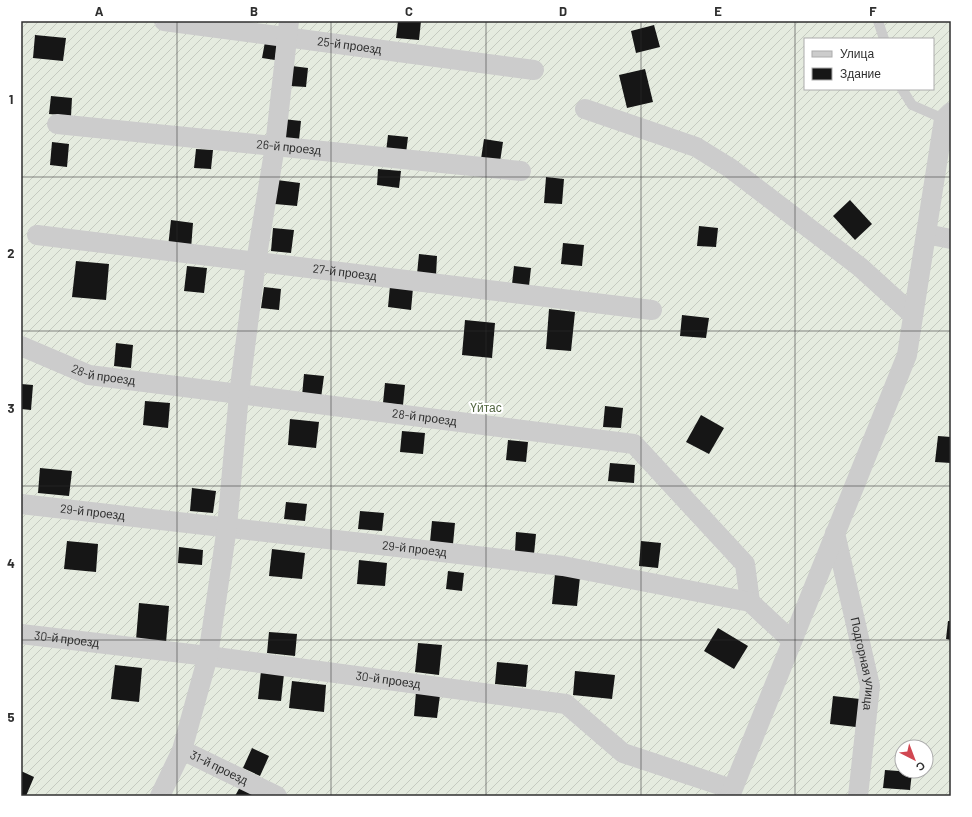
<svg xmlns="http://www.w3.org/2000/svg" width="972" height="817" viewBox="0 0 972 817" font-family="Barlow,sans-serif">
<defs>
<pattern id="garden-furrows" width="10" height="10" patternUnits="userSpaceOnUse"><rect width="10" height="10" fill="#e5ebdf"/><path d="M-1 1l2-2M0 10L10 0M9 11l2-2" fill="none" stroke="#c5cac0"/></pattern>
</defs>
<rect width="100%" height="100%" fill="#fff"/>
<path fill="url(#garden-furrows)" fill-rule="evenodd" d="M21,21H951V796H21ZM805,39H933V89H805ZM902,747H926V771H902Z"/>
<g fill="#161616">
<path d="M398,21H421L419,40L396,38Z"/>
<path d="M654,25L660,47L636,53L631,31Z"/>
<path d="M35,35L66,38L63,61L33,58Z"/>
<path d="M265,42L277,44L275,60L262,58Z"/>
<path d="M292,66L308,68L306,87L290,86Z"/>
<path d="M645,69L653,102L627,108L619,75Z"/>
<path d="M51,96L72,98L71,116L49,114Z"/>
<path d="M283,119L301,121L299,140L281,138Z"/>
<path d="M388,135L408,137L406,153L386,152Z"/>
<path d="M484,139L503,142L500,162L481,159Z"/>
<path d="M52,142L69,144L67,167L50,165Z"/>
<path d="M196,149L213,150L211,169L194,168Z"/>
<path d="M378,169L401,171L399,188L377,185Z"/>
<path d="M546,177L564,179L562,204L544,203Z"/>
<path d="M277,180L300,183L297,206L275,204Z"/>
<path d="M850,200L872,224L855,240L833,216Z"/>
<path d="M171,220L193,223L191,249L168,247Z"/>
<path d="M699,226L718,228L716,247L697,246Z"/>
<path d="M273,228L294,230L291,253L271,251Z"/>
<path d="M563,243L584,245L582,266L561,264Z"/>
<path d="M419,254L437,256L436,276L417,274Z"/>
<path d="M76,261L109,264L106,300L72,297Z"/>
<path d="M187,266L207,268L204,293L184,291Z"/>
<path d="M514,266L531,268L529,286L512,284Z"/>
<path d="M390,286L413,288L411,310L388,307Z"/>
<path d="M264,287L281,289L279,310L261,308Z"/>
<path d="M549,309L575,312L571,351L546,349Z"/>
<path d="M682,315L709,318L706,338L680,336Z"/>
<path d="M465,320L495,323L492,358L462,355Z"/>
<path d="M116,343L133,345L131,368L114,366Z"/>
<path d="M304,374L324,376L321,398L302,396Z"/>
<path d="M385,383L405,385L403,405L383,403Z"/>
<path d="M21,384L33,385L31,410L21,409Z"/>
<path d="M145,401L170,403L168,428L143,425Z"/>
<path d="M605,406L623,408L621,428L603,427Z"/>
<path d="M701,415L724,428L709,454L686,442Z"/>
<path d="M290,419L319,422L316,448L288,445Z"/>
<path d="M402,431L425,433L423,454L400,452Z"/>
<path d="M938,436L951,437V463L935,462Z"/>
<path d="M508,440L528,442L526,462L506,460Z"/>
<path d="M610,463L635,465L634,483L608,481Z"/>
<path d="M40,468L72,471L69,496L38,493Z"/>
<path d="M192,488L216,491L213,513L190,511Z"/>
<path d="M286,502L307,504L305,521L284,519Z"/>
<path d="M360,511L384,513L382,531L358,529Z"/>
<path d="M432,521L455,523L453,544L430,542Z"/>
<path d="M516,532L536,534L534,554L515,552Z"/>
<path d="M67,541L98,544L96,572L64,569Z"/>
<path d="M641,541L661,543L658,568L639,566Z"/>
<path d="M179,547L203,550L202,565L178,563Z"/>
<path d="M272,549L305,553L302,579L269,576Z"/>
<path d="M359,560L387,563L385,586L357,584Z"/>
<path d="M448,571L464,573L462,591L446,589Z"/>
<path d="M555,574L580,577L577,606L552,604Z"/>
<path d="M139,603L169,606L166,643L136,640Z"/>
<path d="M948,621H951V640L946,639Z"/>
<path d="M718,628L748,646L734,669L704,651Z"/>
<path d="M269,632L297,634L295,656L267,653Z"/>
<path d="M418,643L442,645L439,675L415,672Z"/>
<path d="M497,662L528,665L526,687L495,684Z"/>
<path d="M115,665L142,668L139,702L111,699Z"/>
<path d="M261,671L284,674L281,701L258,699Z"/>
<path d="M575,671L615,675L612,699L573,695Z"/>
<path d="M292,681L326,685L324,712L289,708Z"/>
<path d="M416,692L440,695L437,718L414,716Z"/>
<path d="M833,696L860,699L856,727L830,724Z"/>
<path d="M252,748L269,756L260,776L243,768Z"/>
<path d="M885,770L912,772L910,790L883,788Z"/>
<path d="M21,771L34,777L26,796H21Z"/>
<path d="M240,787L259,796H235Z"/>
</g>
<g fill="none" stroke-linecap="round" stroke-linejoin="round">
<g stroke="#ccc" stroke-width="10">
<path d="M878,21L884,39"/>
<path d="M902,89L912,105L944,119"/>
</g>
<g stroke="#ccc" stroke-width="20">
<path id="s1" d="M164,21L534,70"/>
<path d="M585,109L696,147L730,168L860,267L913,315"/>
<path id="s2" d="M57,124L521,171"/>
<path d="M926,234L951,239"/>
<path id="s3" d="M37,235L652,310"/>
<path id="s4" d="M21,346L89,375L634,444L745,564L750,602"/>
<path id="s5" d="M21,504L563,566L750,602L792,641"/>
<path id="s6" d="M835,533L870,686L858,796"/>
<path id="s7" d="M21,634L208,656L566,704L623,753L732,789"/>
<path id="s8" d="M182,750L277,796"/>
<path d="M160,796L182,750L208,656L227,527L239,394L256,262L275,146L289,21"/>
<path d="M730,796L907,355L944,119L951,112"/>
</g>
</g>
<path fill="none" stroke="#2f2f2f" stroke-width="1" stroke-opacity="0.55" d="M177,21V796M331,21V796M486,21V796M641,21V796M795,21V796M21,177H951M21,331H951M21,486H951M21,640H951"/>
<g text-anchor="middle" stroke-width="4" stroke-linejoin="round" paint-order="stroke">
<g font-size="12" fill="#2f2f2f" stroke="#fff">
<text dy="4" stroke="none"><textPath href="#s1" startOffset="187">25-й проезд</textPath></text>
<text dy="4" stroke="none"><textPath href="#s2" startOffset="233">26-й проезд</textPath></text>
<text dy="4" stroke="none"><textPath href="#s3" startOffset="310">27-й проезд</textPath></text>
<text dy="4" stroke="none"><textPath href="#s4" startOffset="88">28-й проезд</textPath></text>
<text dy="4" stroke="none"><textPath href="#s4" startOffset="412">28-й проезд</textPath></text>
<text dy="4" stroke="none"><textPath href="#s5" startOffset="72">29-й проезд</textPath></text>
<text dy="4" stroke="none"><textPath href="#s5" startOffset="396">29-й проезд</textPath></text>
<text dy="4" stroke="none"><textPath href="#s7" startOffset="46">30-й проезд</textPath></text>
<text dy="4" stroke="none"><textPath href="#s6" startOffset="134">Подгорная улица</textPath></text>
<text dy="4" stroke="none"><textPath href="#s7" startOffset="370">30-й проезд</textPath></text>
<text dy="4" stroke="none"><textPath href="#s8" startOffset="41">31-й проезд</textPath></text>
</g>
<g font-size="12" fill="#536642" stroke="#fff">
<text x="486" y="412">Үйтас</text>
</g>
</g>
<rect width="972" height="817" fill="none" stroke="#ffffff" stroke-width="44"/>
<rect x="804" y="38" width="130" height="52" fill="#ffffff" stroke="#acacac"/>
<rect x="812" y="51" width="20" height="6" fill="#cccccc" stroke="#acacac"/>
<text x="840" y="58" font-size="12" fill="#2f2f2f">Улица</text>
<rect x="812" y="68" width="20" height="12" fill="#161616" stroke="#acacac"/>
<text x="840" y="78" font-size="12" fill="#2f2f2f">Здание</text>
<g transform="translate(914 759) rotate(138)"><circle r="19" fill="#ffffff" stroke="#acacac"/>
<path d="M0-3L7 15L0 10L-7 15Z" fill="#d14751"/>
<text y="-6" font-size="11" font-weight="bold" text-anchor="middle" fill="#2f2f2f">С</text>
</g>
<rect x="22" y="22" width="928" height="773" fill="none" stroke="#2f2f2f" stroke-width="1.5"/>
<g font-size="13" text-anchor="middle" font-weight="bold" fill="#2f2f2f">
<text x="99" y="16">A</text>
<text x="254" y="16">B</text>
<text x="409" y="16">C</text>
<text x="563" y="16">D</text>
<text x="718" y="16">E</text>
<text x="873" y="16">F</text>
<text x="11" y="104">1</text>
<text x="11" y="258">2</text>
<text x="11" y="413">3</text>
<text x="11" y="568">4</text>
<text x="11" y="722">5</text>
</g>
</svg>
